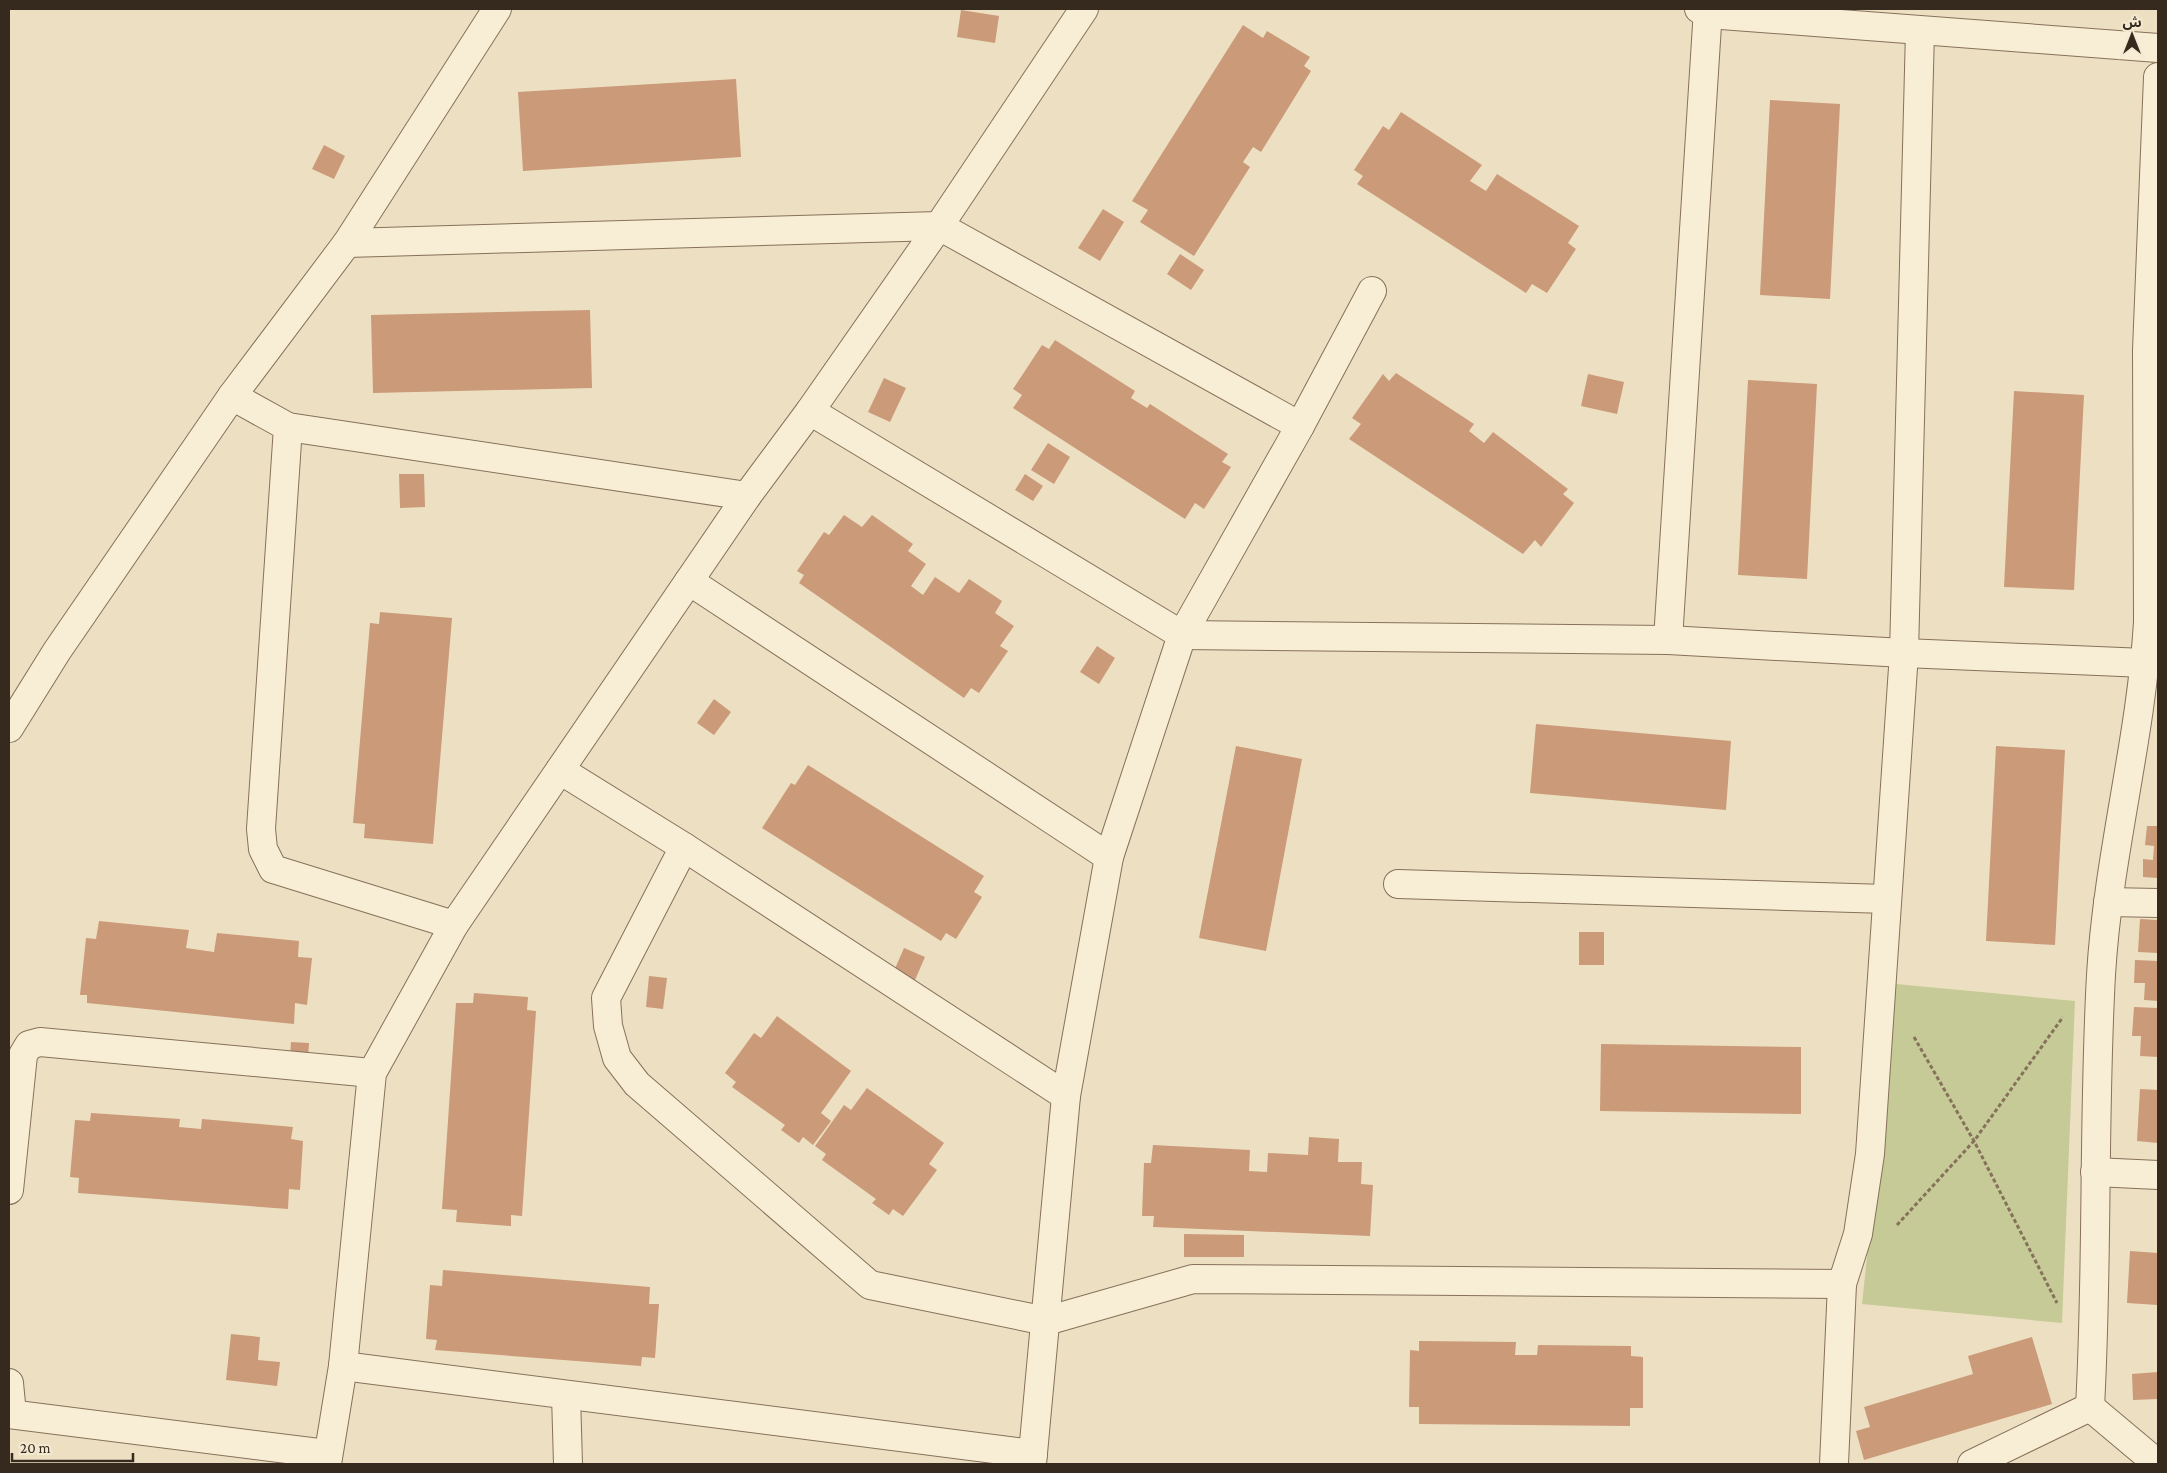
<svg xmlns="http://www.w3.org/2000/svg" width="2167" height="1473" viewBox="0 0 2167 1473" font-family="'Crimson Pro','Noto Sans Arabic',serif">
<rect width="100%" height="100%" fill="#ede0c2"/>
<path fill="#c5ca97" d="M1896,984L2075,1001L2062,1323L1862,1304Z"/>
<g fill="#ca9a79">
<path d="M961,10L999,16L995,43L957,37Z"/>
<path d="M1243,25L1263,38L1267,31L1310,57L1304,66L1311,71L1261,152L1253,147L1243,162L1250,167L1194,256L1140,222L1148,210L1132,201Z"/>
<path d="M736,79L741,157L523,171L518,92Z"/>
<path d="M1770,100L1840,104L1830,299L1760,295Z"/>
<path d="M1401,112L1482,165L1470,181L1486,191L1497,174L1579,226L1568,243L1576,249L1547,293L1532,284L1526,293L1357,184L1363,176L1354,170L1383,126L1389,130Z"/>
<path d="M324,145L345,156L334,179L312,169Z"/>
<path d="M1103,209L1124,222L1100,261L1078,248Z"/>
<path d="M1180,254L1204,270L1191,290L1167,274Z"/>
<path d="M590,310L592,388L373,393L371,315Z"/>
<path d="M1055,340L1135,391L1131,398L1147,408L1150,404L1228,454L1222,462L1231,467L1204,509L1195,503L1185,519L1013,408L1022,395L1013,389L1042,345L1049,349Z"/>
<path d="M1396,373L1474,424L1469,431L1484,443L1493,432L1568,489L1563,494L1574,503L1541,547L1535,540L1523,554L1349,439L1361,424L1352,418L1383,374L1389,381Z"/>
<path d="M1588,374L1624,382L1617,414L1581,406Z"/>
<path d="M884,378L906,388L890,422L868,412Z"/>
<path d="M1748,380L1817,384L1807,579L1738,575Z"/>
<path d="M2014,391L2084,395L2074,590L2004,587Z"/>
<path d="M1048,443L1070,457L1054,484L1031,470Z"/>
<path d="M399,474H424L425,507L400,508Z"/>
<path d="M1025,474L1043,486L1033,501L1015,490Z"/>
<path d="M844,515L862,527L872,515L913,544L908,551L926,564L911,586L923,595L935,577L959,593L969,579L1002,601L995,613L1014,626L1000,646L1008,651L979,693L971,688L964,698L799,583L804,575L797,571L824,532L829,535Z"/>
<path d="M380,612L452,618L433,844L364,838L365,824L353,823L370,623L379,624Z"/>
<path d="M1097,646L1115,658L1099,684L1080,672Z"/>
<path d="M714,699L731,712L714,735L697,723Z"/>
<path d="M1536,724L1731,741L1726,810L1530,793Z"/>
<path d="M1236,746L1302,759L1266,951L1199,938Z"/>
<path d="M1996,746L2065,750L2055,945L1986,941Z"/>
<path d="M808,765L984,876L974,892L982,897L956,939L946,933L941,941L762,828L791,783L795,785Z"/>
<path d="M2147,826H2158V878L2143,877V859L2153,860L2154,846L2145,845Z"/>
<path d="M2140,919L2158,920V953L2138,952Z"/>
<path d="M99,921L189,930L186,948L214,952L217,933L299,941L298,957L312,958L307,1005L295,1003L294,1024L87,1003V995H80L86,938L96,939Z"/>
<rect x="1579" y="932" width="25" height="33"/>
<path d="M904,948L925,957L915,980L894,971Z"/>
<path d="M2135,960L2158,961V1001L2144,1000L2145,983H2134Z"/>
<path d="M649,976L667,978L663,1009L646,1007Z"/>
<path d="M474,993L528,997L527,1010L536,1011L522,1216L511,1215V1226L456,1222L457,1210L442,1209L456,1003H473Z"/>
<path d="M2134,1007L2158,1008V1057L2140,1056L2141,1036H2132Z"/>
<path d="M777,1016L851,1071L821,1113L831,1121L813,1145L803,1137L799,1143L781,1130L785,1125L732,1087L736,1082L725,1073L754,1033L761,1038Z"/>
<path d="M291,1042L309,1043L308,1059H290Z"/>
<path d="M1601,1044L1801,1047V1114L1600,1111Z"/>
<path d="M867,1088L944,1143L929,1164L937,1170L903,1216L893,1209L889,1215L872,1203L876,1199L822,1160L826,1154L815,1146L844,1105L851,1110Z"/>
<path d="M2140,1089L2158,1090V1143L2137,1141Z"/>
<path d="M91,1113L180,1119L179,1127L201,1129L202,1119L293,1127L291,1139L303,1141L300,1190L289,1189L288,1209L78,1193L79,1178L70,1177L75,1120L90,1121Z"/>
<path d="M1309,1137L1339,1139L1338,1162H1362L1361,1184L1373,1185L1370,1236L1153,1227L1154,1216H1142L1144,1163H1151L1153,1145L1250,1150L1249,1171L1267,1172L1268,1153L1308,1155Z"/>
<path d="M1184,1234L1244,1235V1257H1184Z"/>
<path d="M2130,1251L2158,1253V1305L2127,1303Z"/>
<path d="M443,1270L650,1287L649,1304H659L655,1358L642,1357L641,1366L435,1350L437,1340L426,1339L430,1285L442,1286Z"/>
<path d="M231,1334L260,1337L258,1360L280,1362L277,1386L226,1380Z"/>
<path d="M2032,1337L2052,1404L1864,1460L1856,1431L1870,1427L1864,1407L1973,1374L1968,1356Z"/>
<path d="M1419,1341L1516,1342L1515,1355H1537L1538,1345L1631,1346V1356L1643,1357V1408H1630V1426L1419,1424V1407H1409L1410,1350L1419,1351Z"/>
<path d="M2158,1372V1399L2133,1400L2132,1374Z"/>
</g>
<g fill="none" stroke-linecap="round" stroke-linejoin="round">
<g stroke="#86715a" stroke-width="30">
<g id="minor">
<path d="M1699,9L1708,14L2158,48"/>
<path d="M347,243L939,226L1300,426"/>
<path d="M232,396L288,427L261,829L263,849L273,869L454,925"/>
<path d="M810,411L1182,635L1668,640L1904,653L2145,663"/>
<path d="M288,427L747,496"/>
<path d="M689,581L1109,857"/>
<path d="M1668,640L1708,9"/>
<path d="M9,728L57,651L232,396L347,243L497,9"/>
<path d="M560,770L684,847L1066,1096"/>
<path d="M684,847L606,998L608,1026L617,1058L637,1084L870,1285L1046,1321L1193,1279L1842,1284"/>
<path d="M1398,884L1887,899"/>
<path d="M2108,902L2158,903"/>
<path d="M2095,1172L2158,1175"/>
<path d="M9,1190L23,1055L29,1045L40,1042L372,1073"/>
<path d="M343,1366L1033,1454"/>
<path d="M9,1383L12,1414"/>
<path d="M566,1395L568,1464"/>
<path d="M2090,1407C2098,1264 2093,1119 2101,975C2108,856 2141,740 2148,622L2147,350L2158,77"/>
<path d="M2090,1407L2158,1464"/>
<path d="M9,1414L327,1454"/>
<path d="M327,1464L343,1366L372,1073L454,925L747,496L810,411L939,226L1084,9"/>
<path d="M1032,1464L1066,1096L1109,857L1182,635L1300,426L1372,291"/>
<path d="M1834,1464L1842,1284L1858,1234L1870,1154L1904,653L1920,31"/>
<path d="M1972,1464L2090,1407"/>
</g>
</g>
<g stroke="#86715a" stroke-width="3" stroke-dasharray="4 2.5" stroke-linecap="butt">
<path d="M1914,1037L1974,1141L2057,1303"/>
<path d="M1897,1225L1974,1141L2063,1017"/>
</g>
<use href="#minor" stroke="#f8edd5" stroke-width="28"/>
</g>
<rect width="2167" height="1473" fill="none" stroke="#36291e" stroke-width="20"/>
<g transform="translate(2132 35)" stroke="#f4ead2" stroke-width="4" paint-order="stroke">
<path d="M0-4L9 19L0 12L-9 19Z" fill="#36291e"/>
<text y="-8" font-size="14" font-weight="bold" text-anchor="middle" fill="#36291e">ش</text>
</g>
<path d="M12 1453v8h121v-8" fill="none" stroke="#36291e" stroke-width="2.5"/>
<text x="20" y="1453" font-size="15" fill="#36291e" stroke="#f4ead2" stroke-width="4" paint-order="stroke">20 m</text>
</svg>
